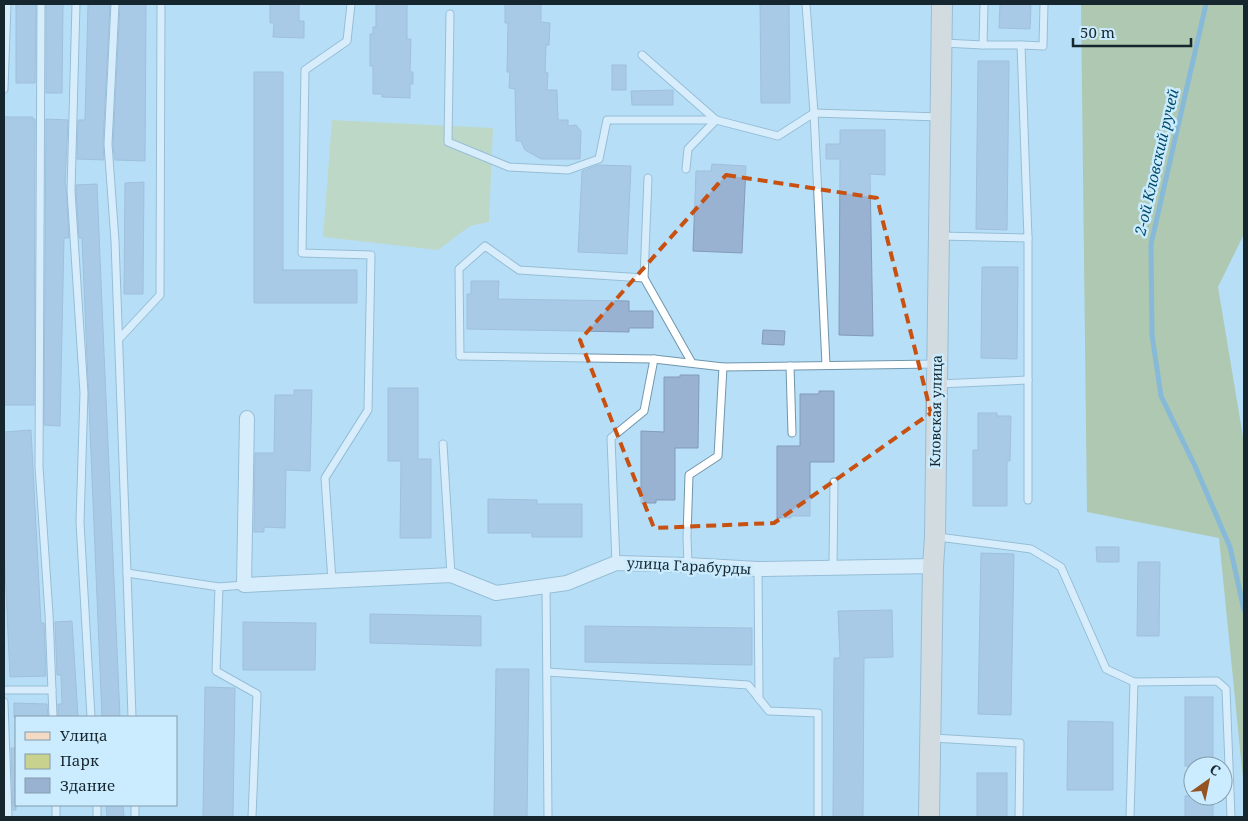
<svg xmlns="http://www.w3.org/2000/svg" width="1248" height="821" viewBox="0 0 1248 821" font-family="'Noto Serif',serif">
<rect width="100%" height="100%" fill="#b7dff7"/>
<path fill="#c8d18e" d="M332,120L493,128L489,222L470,226L438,250L323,237Z"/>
<path fill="#a4ad5b" d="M1081,4H1244V234L1218,287L1244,443V789L1219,538L1087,512Z"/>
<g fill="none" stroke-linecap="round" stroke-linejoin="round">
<path stroke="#4e8eb1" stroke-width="5" d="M1206,4L1151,244L1152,335L1161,396L1195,466L1230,547L1244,610"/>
</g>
<g fill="#99b2d1" stroke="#839bb9">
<path d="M16,4H36L35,83H16Z"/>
<path d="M46,4H63L62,93H46Z"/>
<path d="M88,4H110L103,144L104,160L77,159L78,120H85Z"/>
<path d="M120,4H146L145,161L115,160L113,144Z"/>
<path d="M270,4H299V21H304V38L273,37L274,23H270Z"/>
<path d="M376,4H407V39H411L410,72H413V84H410V98L382,97V94H373V66H370V34H373V27H376Z"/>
<path d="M505,4H541V22L550,23L549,45H546L545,72L548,73L547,90H557L558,120H568V126L576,125L581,131L580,159H541L525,150L521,141H516L515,89L509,88L510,72H507L508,23H505Z"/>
<path d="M760,4H789L790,103H761Z"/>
<path d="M1000,4H1031L1030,29L999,28Z"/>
<path d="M978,61H1009L1007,230L976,229Z"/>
<rect x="612" y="65" width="14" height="25"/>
<path d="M254,72H283V270H357V303H254Z"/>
<path d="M673,90V105H632L631,91Z"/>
<path d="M4,117H33L32,119H35L34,405H4Z"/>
<path d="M46,119L68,120L65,185H66L69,238H64L60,426L44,425Z"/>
<path d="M840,130H885V175L870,174L873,336L839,335L840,159H826V144H840Z"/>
<path d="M712,164L746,166L742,253L693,251L696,171H711Z"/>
<path d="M598,165L631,166L627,254L578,252L582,171Z"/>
<path d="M144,182L143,294H124L125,183Z"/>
<path d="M97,184L104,353L120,717H102L82,238H79L76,191V185Z"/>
<path d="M982,267H1018L1017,359L981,358Z"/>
<path d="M471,281H499L498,299L629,301V311H653V328H629V332L467,329V294H471Z"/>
<path d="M763,330L785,331L784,345L762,344Z"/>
<path d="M680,375H699L698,448H675V500H656V503H641V431L664,432V377H680Z"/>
<path d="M388,388H418V459H431V538H400L401,461H388Z"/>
<path d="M294,390H312L310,471L286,470L285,528L264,527V532H254L255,453H274L275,395H294Z"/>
<path d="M819,391H834V462H810V516H791V518H777V446H800V394H819Z"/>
<path d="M978,413H997V416H1011L1010,461H1007V506H973V450H978Z"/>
<path d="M31,430L41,623H44L46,676L10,677L4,548V432Z"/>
<path d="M488,499L537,500V504H582V537H532V533H488Z"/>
<path d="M1096,547H1119V562H1097Z"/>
<path d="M981,553L1014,554L1011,715L978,714Z"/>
<path d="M1138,562H1160L1159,636H1137Z"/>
<path d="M892,610L893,657L864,658L863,817H833L834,658H840L838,611Z"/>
<path d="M370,614L481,616V646L370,643Z"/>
<path d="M72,621L78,717H58V704H62L61,675H57L55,622Z"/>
<path d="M243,622L316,623L315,670H243Z"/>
<path d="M585,626L752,628V665L585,662Z"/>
<path d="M496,669H529L527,817H494Z"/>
<path d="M205,687L235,688L233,817H203Z"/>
<rect x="1185" y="697" width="28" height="69"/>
<path d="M14,703L47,704L48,717H14Z"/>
<path d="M1068,721L1113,722V790H1067Z"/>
<path d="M11,748H16V810H13Z"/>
<rect x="977" y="773" width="30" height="44"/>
<rect x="1185" y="796" width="28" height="21"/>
<path d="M106,805H123L124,817H107Z"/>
</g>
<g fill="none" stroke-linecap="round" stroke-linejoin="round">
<g stroke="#7096ac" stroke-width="9">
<g id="lane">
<path d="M41,4L39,467L49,614L53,717"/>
<path d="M76,4L71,191L84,393L80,522L91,717"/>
<path d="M115,4L108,144L115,241L127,573L219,587"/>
<path d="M806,4L814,113L826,365"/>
<path d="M450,14L448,142L509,167L568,170L599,159L607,120H716"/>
<path d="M983,45L984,4"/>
<path d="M1021,45L1043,46L1044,4"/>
<path d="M642,55L716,120L778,136L814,113L940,117"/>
<path d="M4,89L7,4"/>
<path d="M686,169L688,149L716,120"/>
<path d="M940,236L1028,238L1021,45H983L944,43"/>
<path d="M1028,238V500"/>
<path d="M644,278L648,178"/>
<path d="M119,339L160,295L161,4"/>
<path d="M692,363L644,278L519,270L485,246L459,269L460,356L654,359L723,367L936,364"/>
<path d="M790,366L792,433"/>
<path d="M938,384L1028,380"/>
<path d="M443,444L451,575"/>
<path d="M938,537L1031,549L1061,567L1106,669L1134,682L1217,681L1226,689L1231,817"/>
<path d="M616,563L611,438L644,411L654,359"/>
<path d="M688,565L687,537L689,475L718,456L723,367"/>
<path d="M833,568L834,482"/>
<path d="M758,569L759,699"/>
<path d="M127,573L132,717"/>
<path d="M332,581L325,478L368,410L371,255L302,253L305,70L347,41L351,4"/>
<path d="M244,585L219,587L216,671L257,694L252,817"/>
<path d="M546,586L548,817"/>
<path d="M547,672L748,685L769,711L818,713V817"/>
<path d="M4,690H52"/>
<path d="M4,702L8,817"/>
<path d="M933,738L1020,743L1019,817"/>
<path d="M56,805V817"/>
<path d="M97,805V817"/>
<path d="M135,805V817"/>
<path d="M1130,817L1134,682"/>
</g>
</g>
<g stroke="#7096ac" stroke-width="16">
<path id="street" d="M247,418L244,585L451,575L496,593L567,583L616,563L688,565L758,569L933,566"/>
</g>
<g stroke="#7096ac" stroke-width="22">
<path id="secondary" d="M929,817L933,566L935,537L942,4"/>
</g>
<use href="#lane" stroke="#fff" stroke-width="7"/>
<use href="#street" stroke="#fff" stroke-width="14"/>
<use href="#secondary" stroke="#f4d9c4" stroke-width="20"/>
</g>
<path d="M0 0H1248V821H0ZM726,175L877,198L931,413L774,523L654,528L580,340Z" fill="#b7dff7" fill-opacity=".55" fill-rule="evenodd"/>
<path fill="none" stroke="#c85111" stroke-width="4" stroke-dasharray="10 6" stroke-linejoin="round" d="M726,175L877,198L931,413L774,523L654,528L580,340Z"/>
<g text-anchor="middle" stroke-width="5" stroke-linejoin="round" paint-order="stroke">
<g font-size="14" fill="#16262e" stroke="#cbebfe">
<text transform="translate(936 411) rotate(-89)" y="5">Кловская улица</text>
<text transform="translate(689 566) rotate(3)" y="5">улица Гарабурды</text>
</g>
<g font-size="15" font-style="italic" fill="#004b69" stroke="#cbebfe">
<text transform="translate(1157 162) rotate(-77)" y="5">2-ой Кловский ручей</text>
</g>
</g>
<rect width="1248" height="821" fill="none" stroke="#16262e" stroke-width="10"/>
<rect x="15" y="716" width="162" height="90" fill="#cbebfe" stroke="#839cab"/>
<rect x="25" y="732" width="25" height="8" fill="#f4d9c4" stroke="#839cab"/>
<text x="60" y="741" font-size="15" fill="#16262e">Улица</text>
<rect x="25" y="754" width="25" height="15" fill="#c8d18e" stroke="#839cab"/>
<text x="60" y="766" font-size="15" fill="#16262e">Парк</text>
<rect x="25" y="778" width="25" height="15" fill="#99b2d1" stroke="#839cab"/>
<text x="60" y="791" font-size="15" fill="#16262e">Здание</text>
<g transform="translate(1208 781) rotate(33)"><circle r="24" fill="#cbebfe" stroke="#839cab"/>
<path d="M0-4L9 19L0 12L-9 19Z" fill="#945320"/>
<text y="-8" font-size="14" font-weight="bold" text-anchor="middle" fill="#16262e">С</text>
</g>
<path d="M1073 38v8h118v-8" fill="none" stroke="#16262e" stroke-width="2.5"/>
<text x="1080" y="38" font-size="15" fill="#16262e" stroke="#cbebfe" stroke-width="4" paint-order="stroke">50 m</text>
</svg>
